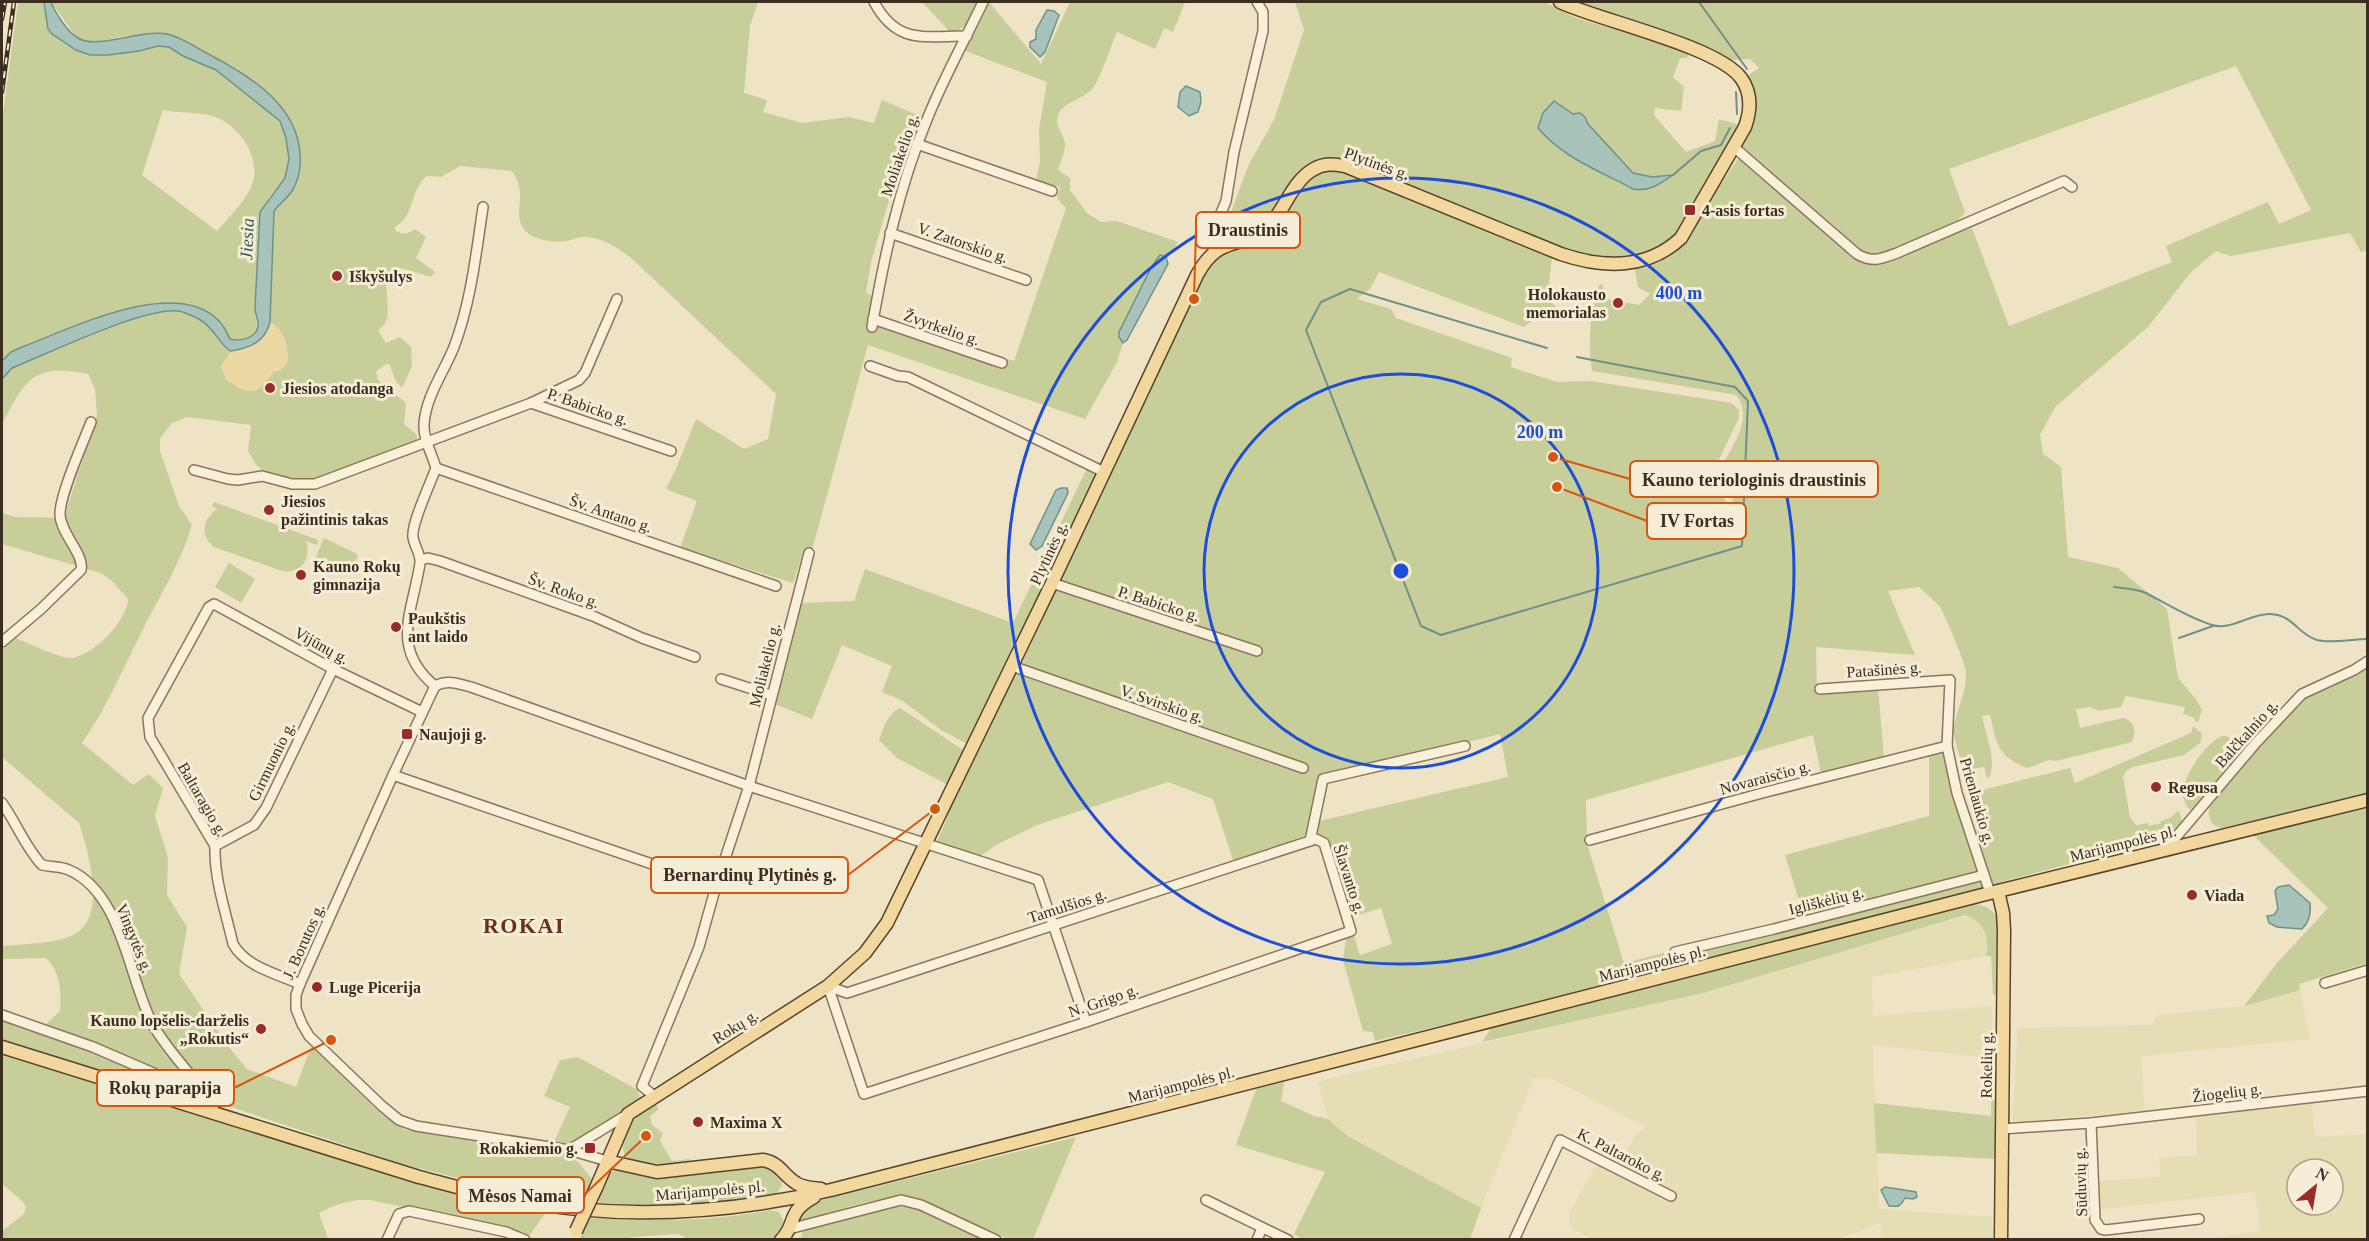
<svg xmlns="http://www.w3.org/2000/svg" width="2369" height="1241" viewBox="0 0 2369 1241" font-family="'Times New Roman',serif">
<rect width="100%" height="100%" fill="#efe3c6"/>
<g fill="#e5ddb3" fill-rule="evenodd">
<path d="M1966,915L1977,919L1986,932L1988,945L1986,956L1872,977L1873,1016L1992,1006V1058L1873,1045L1879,1209L1992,1217L1993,1239H1881L1880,1223L1838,1239H1591L1571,1228L1569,1213L1598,1162L1616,1171L1637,1133L1647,1128L1550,1078H1534L1481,1208L1348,1135L1328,1119L1318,1083L1330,1078L1702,993Z"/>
<path d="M2300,990L2310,1039L2141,1056L2145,1111L2012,1122L2018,1028L2152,1025L2158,1015L2244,1006Z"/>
<path d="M2312,1102L2315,1137L2367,1134V1239H2203L2260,1231L2255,1192L2101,1209L2098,1181L2160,1177L2159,1158L2197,1155L2196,1115ZM2297,1169H2333V1205H2297Z"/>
</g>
<g fill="#c7ce9a" fill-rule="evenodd">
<path d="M18,2H44L52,34L76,50L90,55H108L139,51L158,46L169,47L183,56L216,70L280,121L286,138L289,159L285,178L269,197L255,315C262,333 246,343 230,339C227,333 223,325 218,320C174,276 70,329 22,347L11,352L2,361V121ZM163,110C178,113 194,112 209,115C238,122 264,159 251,187C244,203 228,218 217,231L142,175Z"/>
<path d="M51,2H758L750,26L744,93L767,100L763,112L802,123L849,117L874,123L882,100L924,118L894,183L871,262L866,293L872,296L868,327L874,329L877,325L993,363L992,366L1003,370L1007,359L1014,361L1066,208L1057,198L1060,187L1036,181L1040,161L1039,129L1047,82L963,50L989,2L1041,64L1070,2H1185L1173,32L1164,28L1155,49L1117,32C1111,46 1101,77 1093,88C1084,99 1066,101 1059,113C1053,126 1063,131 1065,143C1066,151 1060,162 1058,170L1070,178V190L1087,213L1101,222L1117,221L1178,242L1172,252L1166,257L1160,255L1151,268L1119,337L1123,343L1117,362L1085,419L868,345L812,550L805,547L793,583L680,548L697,501L666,489L675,471L696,419L744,449L768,439L776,394L630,257C617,248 605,239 588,237C579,236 574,240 566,241C552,243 531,240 523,228C512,210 529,195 512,171L460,166L441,177L427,176C409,190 416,215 395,227V230C402,236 408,234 415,229L426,237L416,258L435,272L431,277L401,268L390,271L385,280C387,285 389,315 387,319C385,324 382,327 378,331L386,343L400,337L411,347L412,366L402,388L395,380L390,365L387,364L376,371L378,380L406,403L404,424L417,435V442L318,478L294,481L269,475L256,465L248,451L251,425L187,417L172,423L160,438V451L179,506L192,525C180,565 159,597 141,633C122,671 106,709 82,743L133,785L149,774L163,788L155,816L168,857L167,895L187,927L179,974L228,1046L247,1069L296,1087L311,1046L381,1114L405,1130L571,1157L578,1162L592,1179L583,1202L470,1181L402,1164L231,1107L204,1083L190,1084L98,1043L46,1026V1024L60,1011C61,992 61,972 46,958L2,959V946C22,944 62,944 78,932C106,912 88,850 79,823L2,757V650L15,638C29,643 55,656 68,658C90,660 128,620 128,599L112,581L101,573L2,544V513L15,517L64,518L97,415L95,389L88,374C34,362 24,380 2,425V379L12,368L26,362C60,348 143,307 178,311C185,312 193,316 199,319C215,328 220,346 231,351L221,367L227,380L249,391L257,390L274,372L280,370L287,363C289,348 284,329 270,322L274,211L301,169L271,95L236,68L167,34L120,37L93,43L77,38Z"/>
<path d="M922,2H981C973,16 968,30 950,32Z"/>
<path d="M1295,2H1545L1574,17L1689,53L1687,58H1680L1673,77L1684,87L1681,111L1655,108L1654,115L1686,152L1715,141L1719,119L1740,125C1726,151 1684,236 1662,249C1639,262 1610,260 1585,257L1351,163H1317L1264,223L1251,231L1238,232L1228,220L1249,164L1274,120L1304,30ZM1554,101L1573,114L1585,117L1588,124L1633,173L1652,177L1671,175C1659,184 1649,192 1633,189C1600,171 1563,158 1538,128Z"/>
<path d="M1573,2H2367V250L2361,252L2350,233L2231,256L2216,251L2191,272L2148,327L2055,407L2040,435L2043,454L2061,467L2068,557L2118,568L2167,609L2178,678L2196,699L2202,710L2198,722L2195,721V718L2183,714L2185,707L2126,696L2121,707L2099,711L2090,707L2076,709L2080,728L2123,718C2136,722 2136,731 2132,742L2056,761C2046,758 2037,766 2027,768C1997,756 1997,744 1990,715L1982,716C1986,737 1996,755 1990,777L1987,778L1984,767L1973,769L1975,781L1967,784L1953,732C1955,712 1967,693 1966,672C1966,665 1944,613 1940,607C1934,600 1926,594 1919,587L1888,591L1915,655L1816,647L1817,692L1878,687L1884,758L1821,773L1813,735L1586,800L1587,844L1624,963L1748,932L1752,939L1978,880L1983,881L1982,888L1508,1010L1375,1041L1373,1032L1363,1031L1343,960L1346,939L1354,936L1360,955L1392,944L1381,908L1349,918L1327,842L1315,834L1319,821L1508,777L1500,734L1324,777L1309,834L1234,863L1213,799L1168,782L1037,825L998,844L977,858L939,845L937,841L947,818L948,811L1184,312L1211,263L1219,256L1243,244L1295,196L1308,180L1321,171H1336L1355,176L1552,257L1548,293L1550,301L1561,311L1558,321L1537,317L1524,327L1379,272L1370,289L1357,299L1391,309L1396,318L1512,358L1511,367L1557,382L1591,381L1732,403L1739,410V418L1712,474L1730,510L1734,503L1719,471C1731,448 1755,418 1736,395L1592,371C1588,341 1590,315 1598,286L1602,284L1607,299L1639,305L1650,294L1638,287L1635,270L1637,267L1657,261L1674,252L1738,159H1742L1851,254L1861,262L1869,264L1972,228L2009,326L2172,262L2166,246L2268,202L2279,224L2311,210L2236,66L1949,169L1965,212L1957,221L1881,257L1858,253L1744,153L1742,143C1754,121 1762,99 1747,76L1759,68L1750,59L1732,60L1715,52Z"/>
<path d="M1087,468L1096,475L969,745L941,730L903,701L882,692L892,666L842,645L812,719L775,704L800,603L854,601L865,569L1013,623Z"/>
<path d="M214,502L318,540L317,545L306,541C312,560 301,573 282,571L214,547C199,535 203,519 217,509L212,506Z"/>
<path d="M324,538L357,554L358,557L349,573L316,557Z"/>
<path d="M229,563L255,579L241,603L215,587Z"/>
<path d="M2367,666V793L2224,828C2209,827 2207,816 2210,803L2300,699Z"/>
<path d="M900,708L963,750L964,754L948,785L897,758L879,740C883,728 888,713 900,708Z"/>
<path d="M2193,726L2202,734L2201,742L2184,755L2133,767L2126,771L2123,777L2130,817L2136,825L2148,823L2149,826L2161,823V821L2170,818L2179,810L2182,822C2157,847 2127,850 2094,858C2060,866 2027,875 1995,884L1991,882L1967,794L2070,768L2075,783L2191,733Z"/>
<path d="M2224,735L2239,743L2240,750L2238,757L2192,810L2188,808C2186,804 2183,799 2183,794C2183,775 2206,742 2224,735Z"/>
<path d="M1942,750L1946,753L1949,779L1979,870L1977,874L1804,917L1785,855L1929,816V754Z"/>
<path d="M2367,808V963L2299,984L2300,990L2244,1006L2277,963L2328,908L2252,834Z"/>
<path d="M1975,904C1989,906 1994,911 2000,923L1998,994L1993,995L1991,956H1986C1990,937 1984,921 1965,915L1703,993L1482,1042L1492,1027Z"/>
<path d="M2,1017L91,1050L200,1097L206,1101L205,1105L2,1041Z"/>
<path d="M2,1053L547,1211L529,1236L502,1228L371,1200C351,1199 337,1204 319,1213L328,1239H2V1231L24,1214L26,1206C19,1196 10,1192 2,1183Z"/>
<path d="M578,1057L638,1090L640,1100L579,1140L561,1145L553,1144L570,1107L544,1096L560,1060Z"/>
<path d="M1992,1075L1997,1082L1998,1159L1876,1153L1874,1103L1991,1116Z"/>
<path d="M1284,1082L1281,1101L1314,1116L1328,1119L1348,1136L1481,1208L1470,1239L1304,1240L1294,1234L1325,1172L1236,1145L1256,1089Z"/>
<path d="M655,1103L659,1109L650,1116L652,1125L663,1133L660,1141L672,1161L690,1159L691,1163C669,1165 644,1171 625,1156C616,1132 637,1115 655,1103Z"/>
<path d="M1076,1137L1033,1239H1009L918,1199C880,1193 838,1211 802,1221L797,1220L810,1203Z"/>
<path d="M759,1165L771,1167L782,1179V1186L775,1195L721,1203L645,1208L599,1205C599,1192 603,1174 617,1169Z"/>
<path d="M890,1206L918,1208L983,1239L800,1240L803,1230L807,1228Z"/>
<path d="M770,1210L779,1212L784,1222L777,1236L772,1239H688L678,1234L632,1237L627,1239L579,1240L589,1215C650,1222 710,1222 770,1210Z"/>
</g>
<path fill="#ebd8a3" d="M270,322C285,330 289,347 287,363C282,369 276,370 271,375C268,378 267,383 263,386C245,399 227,383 221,367L231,351C249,349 265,341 270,322Z"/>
<g fill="#a8c3bb" stroke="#6e9289" stroke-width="1.5">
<path d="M44,2H51C55,12 67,32 78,38C97,50 142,29 167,34C182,37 198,49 212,56C252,77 299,107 300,156C301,168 298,181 292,191C287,198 279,205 274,211L270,322C265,342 250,348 231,351C220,346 215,328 199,319C193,316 185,312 178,311C144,308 60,348 26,362L12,368L2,379V361L11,352L22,347C70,329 174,276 218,320C224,325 227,333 230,339C241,342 259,338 258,322C257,317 255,313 255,307L260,212L285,178L289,159L286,138L280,121L216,70L183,56L169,47L158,46L139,51L108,55H90L76,50L52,34L48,29Z"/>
<path d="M1047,10L1054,11L1059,15L1045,52L1040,57L1030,47V42L1036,39V30Z"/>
<path d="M1186,86L1200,92L1201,102L1198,112L1189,116L1178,107L1180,92Z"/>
<path d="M1554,101L1573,114L1580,113L1585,117L1588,124L1633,173L1652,177L1673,175C1660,184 1649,192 1633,189C1600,171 1563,158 1538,128L1543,113Z"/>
<path d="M1160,255L1166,257L1168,264L1127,340L1123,343L1119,337V332L1151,268Z"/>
<path d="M1061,488H1067L1068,493L1042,546L1036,550L1030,544L1056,490Z"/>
<path d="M2289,885L2310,903C2311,913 2310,922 2302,929L2277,927L2269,923L2267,916L2274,915L2278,909L2275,891L2278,887Z"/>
<path d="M1885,1187L1916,1192L1917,1197L1913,1199L1905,1198C1900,1207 1899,1207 1889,1206L1881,1190Z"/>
</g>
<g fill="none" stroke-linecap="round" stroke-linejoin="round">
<g stroke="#6e9289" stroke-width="2">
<path d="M1699,2L1747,69"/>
<path d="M1736,92L1737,114"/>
<path d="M1673,175L1701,151L1721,145L1730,128"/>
<path d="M1547,348L1350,289L1321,302L1306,330L1421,626L1441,635L1742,546L1748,401L1735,387L1577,357"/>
<path d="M2114,587C2124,588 2137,589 2146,593C2167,604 2189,618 2212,625C2231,631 2251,613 2270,614C2294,615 2297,634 2317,640C2333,644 2351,639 2368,639"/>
<path d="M2179,638L2213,626"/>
</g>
<g stroke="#8b755b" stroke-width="12">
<g id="minor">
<path d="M874,2C897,45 924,36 967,36"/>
<path d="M917,144L1052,191"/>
<path d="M1735,148L1857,254C1872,263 1881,259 1897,253L2064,181L2072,187"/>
<path d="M890,233L1026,280"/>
<path d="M1215,251L1210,239L1226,201L1234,152L1263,31V12L1257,2"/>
<path d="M873,319L1002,363"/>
<path d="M872,327C884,257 899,188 926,122C942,81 964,42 983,2"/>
<path d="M870,366L898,376L908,377L1104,472"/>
<path d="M531,403L579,380L585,373L617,299"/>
<path d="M436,468L776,586"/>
<path d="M194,470L228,479L238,480L262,476L292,484H315L531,403L671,451"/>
<path d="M421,560L428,558L440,561L593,616L642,638L695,657"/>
<path d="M1052,583L1257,651"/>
<path d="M2,642L41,609L81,570C85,555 60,533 60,514C60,494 83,443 91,422"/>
<path d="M1012,666L1303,768"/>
<path d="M721,679L771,695"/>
<path d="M435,686C448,679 458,684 471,687L749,786L1038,880L1086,1022"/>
<path d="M435,686L393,775L300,984L296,995V1009L302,1024L309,1036L382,1106L399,1120L416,1126L569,1150L607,1161"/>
<path d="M435,686C389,648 413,611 420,563C421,554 414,546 413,537C411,524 431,482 436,468C432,454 423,439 424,424C426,396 444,372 454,347C471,302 476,254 483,207"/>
<path d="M1820,689L1950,680L1947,746L1957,793L1990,893"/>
<path d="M393,775L716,886"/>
<path d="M2,803C16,822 25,847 42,865C51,867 61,866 69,870C122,893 128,976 152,1023C167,1051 192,1074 210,1100L213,1104V1113"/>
<path d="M1316,839L1324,843L1351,931L1086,1022L864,1094L828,986L847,993Z"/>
<path d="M1590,840L1766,792L1947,746"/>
<path d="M1310,841L1323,779L1465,746"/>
<path d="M215,846L254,825L266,808L333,669"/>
<path d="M2166,849L2255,744L2302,694L2354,670L2368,661"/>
<path d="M1675,952L1774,929L1984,875"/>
<path d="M2325,983L2368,970"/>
<path d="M300,984C277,974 246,967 233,944C226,913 214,879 215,846L150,737L148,718L209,607L214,604L333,669L422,712"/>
<path d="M2,1015L93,1047L195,1091H204"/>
<path d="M654,1096L642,1086L699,947L716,886L749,786L809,553"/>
<path d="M2091,1123L2095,1220L2101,1229L2106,1230L2199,1219"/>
<path d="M2002,1129L2091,1123L2368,1091"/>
<path d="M569,1150L628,1114"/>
<path d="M1206,1200L1288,1240"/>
<path d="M789,1229L901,1200L921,1205L996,1240"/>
<path d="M387,1240L399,1214L409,1211L506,1232L525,1240"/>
<path d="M1257,1240L1262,1228"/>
<path d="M1514,1240L1560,1140L1671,1196"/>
</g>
</g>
<g stroke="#59432f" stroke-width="15">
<g id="major">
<path d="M1998,891L2003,913L2004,930L2001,1240"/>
<path d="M2,1047L419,1177C450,1185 481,1194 513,1200C618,1220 727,1214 831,1190L1990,893L2368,800"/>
<path d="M607,1161L657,1172L763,1160C780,1163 783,1175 796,1183C803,1188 812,1188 821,1189"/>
<path d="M596,1188L628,1114L828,986L865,953L887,923L1052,583L1197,275C1220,232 1243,251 1268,227C1285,210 1292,181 1314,169C1324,163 1334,164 1345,166L1561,254C1602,268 1647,270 1681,238L1745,127C1751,110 1752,93 1741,78C1717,46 1601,21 1560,2"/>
<path d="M781,1240C798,1223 785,1213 814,1197"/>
</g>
</g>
<use href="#minor" stroke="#f9f0da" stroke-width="9"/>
<use href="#major" stroke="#f2d89e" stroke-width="12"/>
<g stroke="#3b2d1f" stroke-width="4.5">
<g id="rail">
<path d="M2,19L5,2"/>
<path d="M2,92L14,2"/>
</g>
</g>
<use href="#rail" stroke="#f6edd6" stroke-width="2" stroke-dasharray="7" stroke-linecap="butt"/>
<g stroke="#59432f" stroke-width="15" stroke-linecap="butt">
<path id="major-bridge" d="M576,1231L596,1188"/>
</g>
<use href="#major-bridge" stroke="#f2d89e" stroke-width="12"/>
</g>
<g fill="none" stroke="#1d4ed8" stroke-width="3">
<circle cx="1401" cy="571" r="197"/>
<circle cx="1401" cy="571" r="393"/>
</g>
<g fill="#9b2a2b" stroke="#f6edd6" stroke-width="2">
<rect x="1684" y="204" width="12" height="12" rx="3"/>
<circle cx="337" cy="276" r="6"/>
<circle cx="1618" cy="303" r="6"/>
<circle cx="270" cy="388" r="6"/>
<circle cx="269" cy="510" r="6"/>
<circle cx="301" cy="575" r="6"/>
<circle cx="396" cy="627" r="6"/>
<rect x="401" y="728" width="12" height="12" rx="3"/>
<circle cx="2156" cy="787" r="6"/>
<circle cx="2192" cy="895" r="6"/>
<circle cx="317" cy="987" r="6"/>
<circle cx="261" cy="1029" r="6"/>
<circle cx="698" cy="1122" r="6"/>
<rect x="584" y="1142" width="12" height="12" rx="3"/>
</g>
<g text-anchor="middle" stroke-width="6" stroke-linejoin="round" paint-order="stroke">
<g font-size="16" fill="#3b2d1f" stroke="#f6edd6">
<text transform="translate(899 155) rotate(-71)" y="6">Moliakelio g.</text>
<text transform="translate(1377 163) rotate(20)" y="6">Plytinės g.</text>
<text transform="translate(963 242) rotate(19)" y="6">V. Zatorskio g.</text>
<text transform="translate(942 327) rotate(19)" y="6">Žvyrkelio g.</text>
<text transform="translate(588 406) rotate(19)" y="6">P. Babicko g.</text>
<text transform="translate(611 513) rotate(19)" y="6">Šv. Antano g.</text>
<text transform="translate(1048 553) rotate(-65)" y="6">Plytinės g.</text>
<text transform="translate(564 590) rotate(20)" y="6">Šv. Roko g.</text>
<text transform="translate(1159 603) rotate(18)" y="6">P. Babicko g.</text>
<text transform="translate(322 645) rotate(29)" y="6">Vijūnų g.</text>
<text transform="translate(764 665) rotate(-76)" y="6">Moliakelio g.</text>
<text transform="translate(1884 669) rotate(-4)" y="6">Patašinės g.</text>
<text transform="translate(1162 703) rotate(19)" y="6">V. Svirskio g.</text>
<text transform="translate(2246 733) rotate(-48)" y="6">Balčkalnio g.</text>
<text transform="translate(271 761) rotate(-64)" y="6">Girmuonio g.</text>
<text transform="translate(1765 777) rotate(-15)" y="6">Novaraisčio g.</text>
<text transform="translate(203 799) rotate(60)" y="6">Baltaragio g.</text>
<text transform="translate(1978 801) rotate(74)" y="6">Prienlaukio g.</text>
<text transform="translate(2123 843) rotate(-14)" y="6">Marijampolės pl.</text>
<text transform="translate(1350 879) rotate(72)" y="6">Šlavanto g.</text>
<text transform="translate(1826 900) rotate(-14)" y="6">Igliškėlių g.</text>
<text transform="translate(1067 905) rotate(-18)" y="6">Tamulšios g.</text>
<text transform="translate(135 938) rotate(68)" y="6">Vingytės g.</text>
<text transform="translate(303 941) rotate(-66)" y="6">J. Borutos g.</text>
<text transform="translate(1652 963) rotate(-14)" y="6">Marijampolės pl.</text>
<text transform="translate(1103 1000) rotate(-19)" y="6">N. Grigo g.</text>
<text transform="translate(735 1026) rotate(-32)" y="6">Rokų g.</text>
<text transform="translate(1986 1065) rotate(-89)" y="6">Rokelių g.</text>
<text transform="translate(1181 1084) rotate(-14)" y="6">Marijampolės pl.</text>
<text transform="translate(2227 1092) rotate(-7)" y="6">Žiogelių g.</text>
<text transform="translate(1622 1154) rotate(27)" y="6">K. Paltaroko g.</text>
<text transform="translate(2080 1182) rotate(-92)" y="6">Sūduvių g.</text>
<text transform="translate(710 1190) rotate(-5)" y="6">Marijampolės pl.</text>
</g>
<g font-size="16" font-weight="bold" fill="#3b2d1f" stroke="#f6edd6" text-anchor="start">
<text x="1702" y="216">4-asis fortas</text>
<text x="349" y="282">Iškyšulys</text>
<text x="1606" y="300" text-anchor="end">Holokausto<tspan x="1606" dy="18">memorialas</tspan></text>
<text x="282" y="394">Jiesios atodanga</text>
<text x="281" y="507">Jiesios<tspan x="281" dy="18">pažintinis takas</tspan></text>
<text x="313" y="572">Kauno Rokų<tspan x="313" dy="18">gimnazija</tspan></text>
<text x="408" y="624">Paukštis<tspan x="408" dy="18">ant laido</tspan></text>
<text x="419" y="740">Naujoji g.</text>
<text x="2168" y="793">Regusa</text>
<text x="2204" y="901">Viada</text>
<text x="329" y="993">Luge Picerija</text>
<text x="249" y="1026" text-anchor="end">Kauno lopšelis-darželis<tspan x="249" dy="18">„Rokutis“</tspan></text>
<text x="710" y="1128">Maxima X</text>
<text x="578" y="1154" text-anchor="end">Rokakiemio g.</text>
</g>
<g font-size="18" font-style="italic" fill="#2e5b58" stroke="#f6edd6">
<text transform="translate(247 239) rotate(-88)" y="6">Jiesia</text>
</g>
<g font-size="22" font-weight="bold" letter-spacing="1.5" fill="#682e1e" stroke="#f6edd6">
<text x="524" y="933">ROKAI</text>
</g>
</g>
<circle cx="1401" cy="571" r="9" fill="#1d4ed8" stroke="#f6edd6" stroke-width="3"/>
<g font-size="18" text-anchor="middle" font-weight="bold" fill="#1d4ed8" stroke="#f6edd6" stroke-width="6" stroke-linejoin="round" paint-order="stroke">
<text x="1679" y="299">400 m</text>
<text x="1540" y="438">200 m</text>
</g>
<path fill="none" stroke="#d7550e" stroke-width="2" d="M1194 299L1196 230M1553 457L1630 479M1557 487L1647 521M935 809L848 875M331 1040L234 1088M646 1136L584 1195"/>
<g fill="#d7550e" stroke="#f6edd6" stroke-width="2">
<circle cx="1194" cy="299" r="6"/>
<circle cx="1553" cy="457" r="6"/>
<circle cx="1557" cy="487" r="6"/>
<circle cx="935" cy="809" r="6"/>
<circle cx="331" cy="1040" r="6"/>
<circle cx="646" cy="1136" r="6"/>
</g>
<g fill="#f6edd6" stroke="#d7550e" stroke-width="2">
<rect x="1196" y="212" width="104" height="36" rx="6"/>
<rect x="1630" y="461" width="248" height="36" rx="6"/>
<rect x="1647" y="503" width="99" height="36" rx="6"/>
<rect x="651" y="857" width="197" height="36" rx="6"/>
<rect x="97" y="1070" width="137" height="36" rx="6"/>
<rect x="457" y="1177" width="127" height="36" rx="6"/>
</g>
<g font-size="18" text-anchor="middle" font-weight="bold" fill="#3b2d1f">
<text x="1248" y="236">Draustinis</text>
<text x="1754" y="486">Kauno teriologinis draustinis</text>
<text x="1697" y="527">IV Fortas</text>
<text x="750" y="881">Bernardinų Plytinės g.</text>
<text x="165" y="1094">Rokų parapija</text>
<text x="520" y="1202">Mėsos Namai</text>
</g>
<rect width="2369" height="1241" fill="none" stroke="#3b2d1f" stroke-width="6"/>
<g transform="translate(2315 1187) rotate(30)"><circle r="28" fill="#f6edd6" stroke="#aba08d" stroke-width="1.5"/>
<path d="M0-4.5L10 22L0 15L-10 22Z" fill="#9b2a2b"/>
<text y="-9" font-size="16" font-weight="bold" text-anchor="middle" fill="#3b2d1f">N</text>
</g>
</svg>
